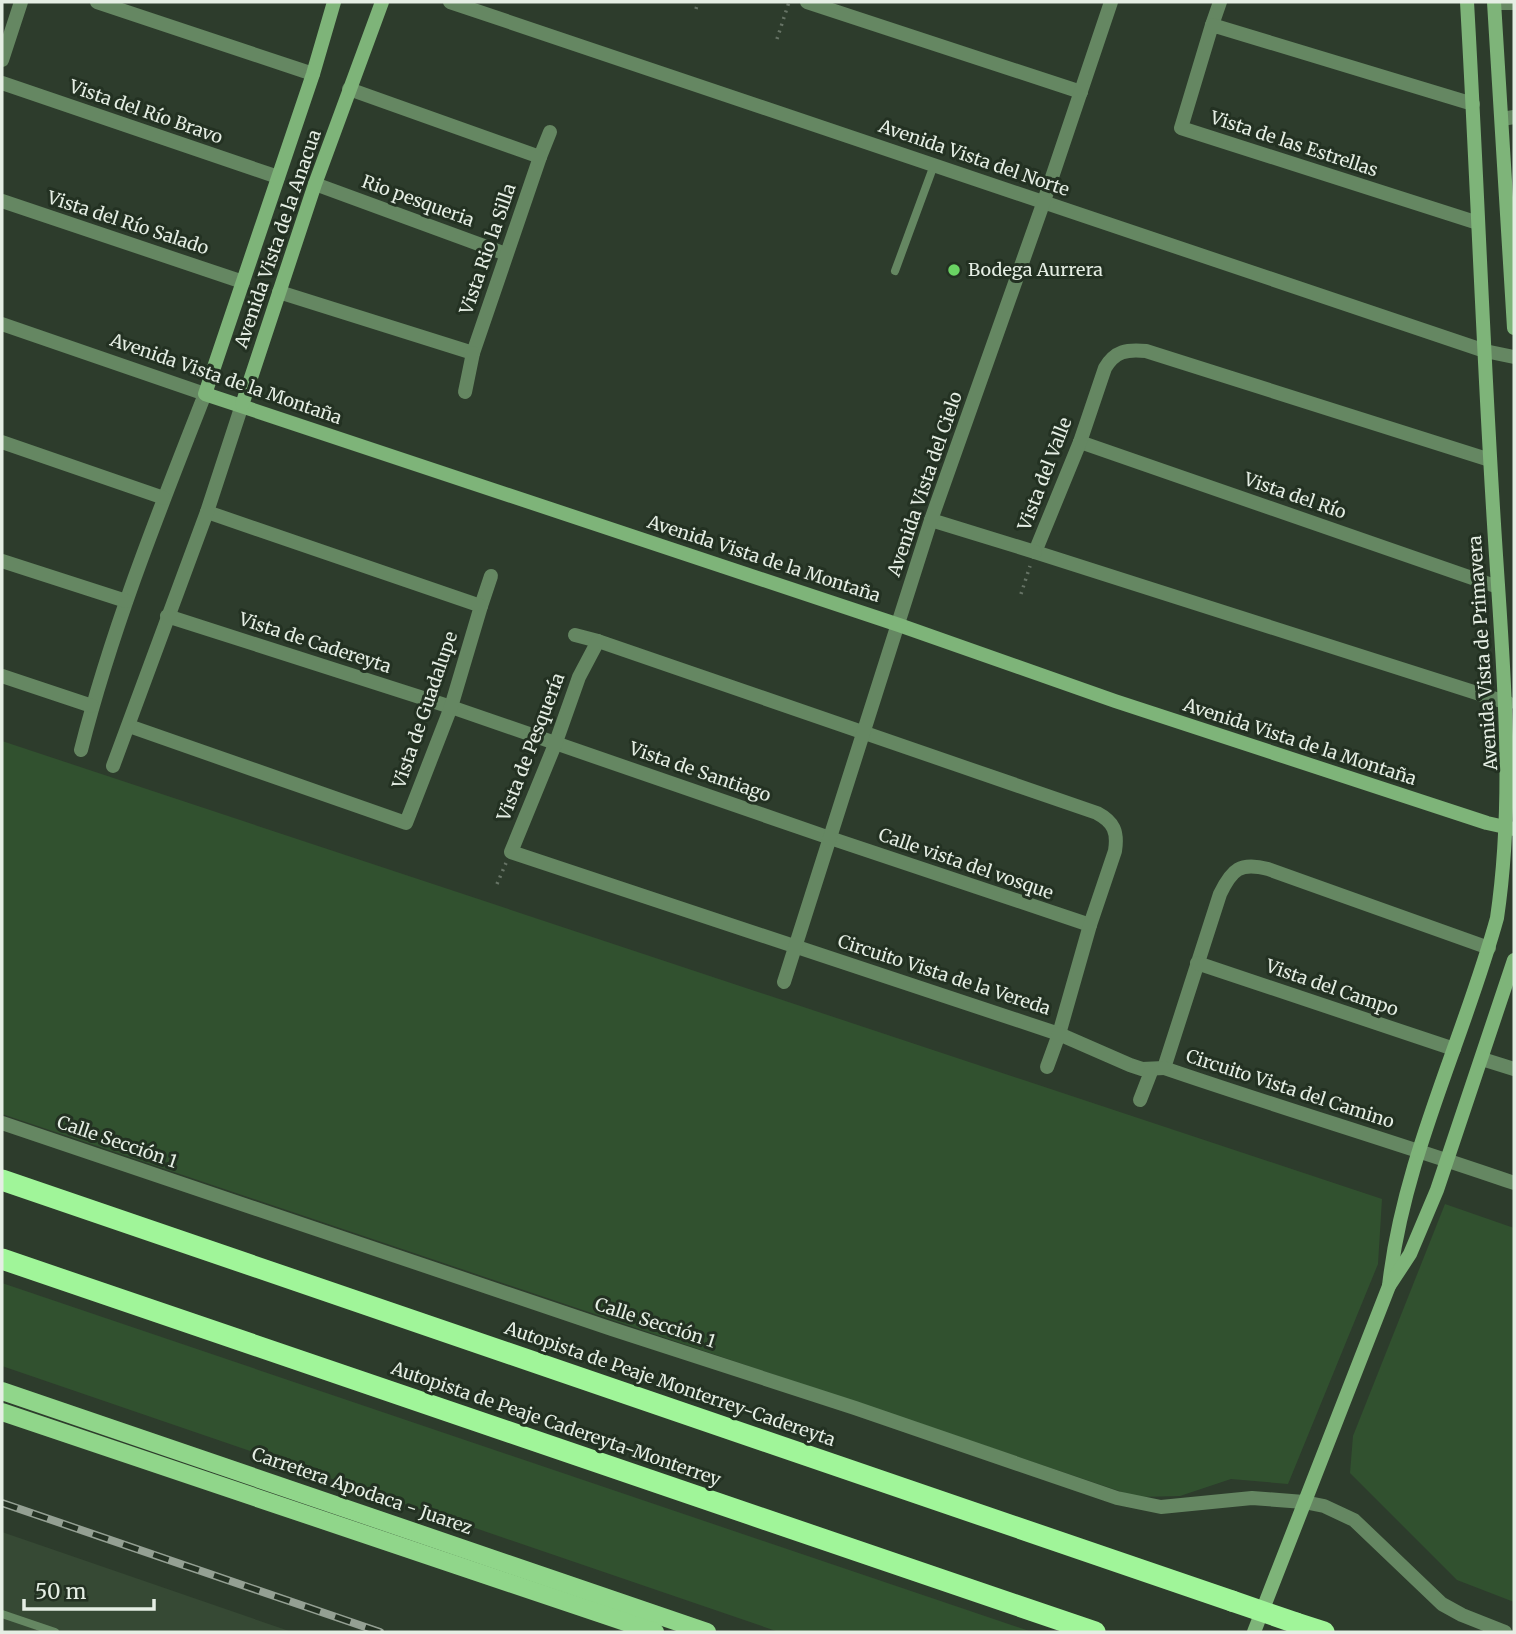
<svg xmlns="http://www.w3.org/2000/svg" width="1516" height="1634" viewBox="0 0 1516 1634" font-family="Merriweather,serif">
<rect width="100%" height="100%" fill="#2d3c2c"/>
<path fill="#364934" d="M2,1532L292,1632H2Z"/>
<g fill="#31512f">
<path d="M2,741L1382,1199L1378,1264L1288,1484L1231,1479L1180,1496L1137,1497L2,1114Z"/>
<path d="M1445,1204L1514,1228V1602L1457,1580L1350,1473L1353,1436Z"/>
<path d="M2,1283L1032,1632H779L2,1366Z"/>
</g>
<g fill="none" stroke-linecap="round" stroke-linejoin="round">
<g stroke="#667365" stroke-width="3.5" stroke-dasharray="2 5" stroke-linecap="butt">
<path d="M696,9L698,2"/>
<path d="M777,39L789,2"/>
<path d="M1021,594L1030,566"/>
<path d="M497,884L506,863"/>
</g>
<g stroke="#658762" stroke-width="8">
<path d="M895,271L934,165"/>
<path d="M2,1614L55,1632"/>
</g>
<g stroke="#658762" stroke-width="14">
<path d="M97,2L313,74"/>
<path d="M450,2L1485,351L1514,357"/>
<path d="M807,2L1081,92"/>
<path d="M1495,3H1514"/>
<path d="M1212,25L1220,2"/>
<path d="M2,60L21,2"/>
<path d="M2,83L278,177"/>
<path d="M1473,104L1212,25L1181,128L1478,223"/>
<path d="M1502,119L1514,117"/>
<path d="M540,157L550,132"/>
<path d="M315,184L506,254"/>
<path d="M2,201L243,282"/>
<path d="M279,292L473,353L540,157L349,89"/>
<path d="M2,324L205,394C159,511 112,628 81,750"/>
<path d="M465,392L473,353"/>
<path d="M2,442L164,498"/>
<path d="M1080,442L1498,587"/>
<path d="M1490,460L1146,351C1127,349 1115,351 1105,368L1080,442L1035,552L1508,703"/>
<path d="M931,520L1035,552"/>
<path d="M2,561L126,601"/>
<path d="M481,606L491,576"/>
<path d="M167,616L451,707L830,838L1090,925"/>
<path d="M575,635L598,641"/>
<path d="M598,641L1097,813C1114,822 1118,832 1115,851L1090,925L1059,1034L511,852L556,742L579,677Z"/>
<path d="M2,676L92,706"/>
<path d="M129,726L406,823L451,707L481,606L207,512"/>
<path d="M113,766L207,512L242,405"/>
<path d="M1489,948L1268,869C1240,862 1232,869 1220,894L1164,1068C1281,1108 1398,1143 1514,1183"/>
<path d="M1197,963L1454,1049"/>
<path d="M784,982L931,520L1044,201L1111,2"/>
<path d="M1482,1059L1514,1069"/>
<path d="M1047,1067L1059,1034L1130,1065L1142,1069L1164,1068"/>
<path d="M1140,1100L1152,1069"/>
<path d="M2,1123L612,1329L855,1408L1117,1498L1161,1507L1252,1498L1304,1502L1324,1506L1354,1520L1442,1604L1462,1615L1505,1632"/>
</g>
<g stroke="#7eb479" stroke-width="14">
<path d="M334,2L313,74L205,394L899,625L1115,701L1487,823L1514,829"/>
<path d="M1494,2L1514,328"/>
<path d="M242,405L315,184L382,2"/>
<path d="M1389,1286C1403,1159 1463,1041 1497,918C1516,789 1502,655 1494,524C1483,350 1477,176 1467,2"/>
<path d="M1254,1632L1389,1286L1410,1254L1437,1190L1514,960"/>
</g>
<g stroke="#90d68a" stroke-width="18">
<path d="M2,1391L707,1632"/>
<path d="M2,1412L655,1632"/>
</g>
<g stroke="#a0f599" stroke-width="21">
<path d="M2,1180L1232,1601"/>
<path d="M2,1259L1095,1632"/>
<path d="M1296,1623L1324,1632"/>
</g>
<g stroke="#94a093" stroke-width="8">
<path id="rail" d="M2,1503L380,1632"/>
</g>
<use href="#rail" stroke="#233122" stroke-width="5" stroke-dasharray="16" stroke-linecap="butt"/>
<path stroke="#a0f599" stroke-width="21" d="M1232,1601L1296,1623"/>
</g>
<circle fill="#6ad363" stroke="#233122" stroke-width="2.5" cx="954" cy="270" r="7"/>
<g text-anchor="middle" stroke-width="6" stroke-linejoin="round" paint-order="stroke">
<g font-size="18" fill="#e5eee4" stroke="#233122">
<text transform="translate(146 112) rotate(19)" y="6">Vista del Río Bravo</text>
<text transform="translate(1294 144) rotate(18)" y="6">Vista de las Estrellas</text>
<text transform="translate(974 158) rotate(19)" y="6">Avenida Vista del Norte</text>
<text transform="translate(418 201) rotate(20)" y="6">Rio pesqueria</text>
<text transform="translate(128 223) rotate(18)" y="6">Vista del Río Salado</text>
<text transform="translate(278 239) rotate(-71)" y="6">Avenida Vista de la Anacua</text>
<text transform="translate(488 249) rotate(-71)" y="6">Vista Rio la Silla</text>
<text transform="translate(226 379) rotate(19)" y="6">Avenida Vista de la Montaña</text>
<text transform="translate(1045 474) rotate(-69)" y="6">Vista del Valle</text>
<text transform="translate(925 484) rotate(-71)" y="6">Avenida Vista del Cielo</text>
<text transform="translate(1295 496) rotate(19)" y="6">Vista del Río</text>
<text transform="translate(764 559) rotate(18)" y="6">Avenida Vista de la Montaña</text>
<text transform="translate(315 643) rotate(18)" y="6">Vista de Cadereyta</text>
<text transform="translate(1483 653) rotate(-94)" y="6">Avenida Vista de Primavera</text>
<text transform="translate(425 710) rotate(-71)" y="6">Vista de Guadalupe</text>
<text transform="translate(1300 742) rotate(18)" y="6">Avenida Vista de la Montaña</text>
<text transform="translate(531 747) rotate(-69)" y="6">Vista de Pesquería</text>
<text transform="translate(700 772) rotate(19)" y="6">Vista de Santiago</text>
<text transform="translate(966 864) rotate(19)" y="6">Calle vista del vosque</text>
<text transform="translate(944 975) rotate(18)" y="6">Circuito Vista de la Vereda</text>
<text transform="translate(1332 988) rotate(19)" y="6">Vista del Campo</text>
<text transform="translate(1290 1089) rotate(18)" y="6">Circuito Vista del Camino</text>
<text transform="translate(117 1142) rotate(19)" y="6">Calle Sección 1</text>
<text transform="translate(655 1323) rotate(18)" y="6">Calle Sección 1</text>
<text transform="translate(670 1384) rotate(19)" y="6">Autopista de Peaje Monterrey-Cadereyta</text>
<text transform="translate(556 1424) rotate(19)" y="6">Autopista de Peaje Cadereyta-Monterrey</text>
<text transform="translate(362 1491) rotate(19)" y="6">Carretera Apodaca - Juarez</text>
</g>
<g font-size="18" fill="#e5eee4" stroke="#233122" text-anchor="start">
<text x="968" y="276">Bodega Aurrera</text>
</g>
</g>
<rect width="1516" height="1634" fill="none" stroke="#e5eee4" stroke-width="7"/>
<path d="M24 1599v10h130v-10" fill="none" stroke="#e5eee4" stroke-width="3.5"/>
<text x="35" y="1599" font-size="21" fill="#e5eee4" stroke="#233122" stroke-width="5" paint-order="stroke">50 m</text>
</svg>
